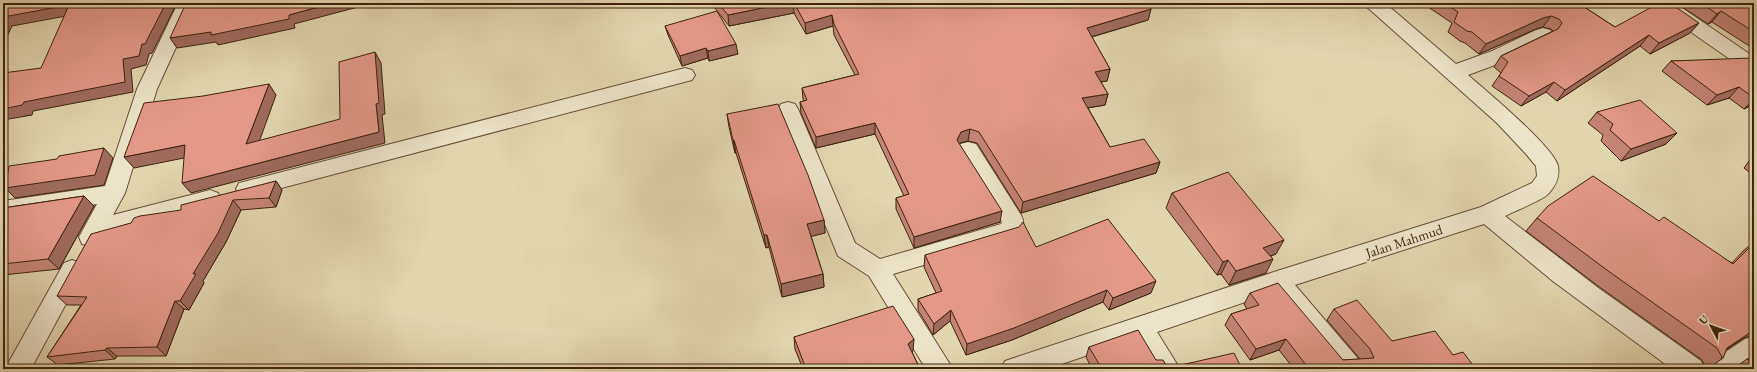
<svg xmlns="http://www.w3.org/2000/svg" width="1757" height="372" viewBox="0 0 1757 372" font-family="'EB Garamond',serif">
<rect width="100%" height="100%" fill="#e2d6ad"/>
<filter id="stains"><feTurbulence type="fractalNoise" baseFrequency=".005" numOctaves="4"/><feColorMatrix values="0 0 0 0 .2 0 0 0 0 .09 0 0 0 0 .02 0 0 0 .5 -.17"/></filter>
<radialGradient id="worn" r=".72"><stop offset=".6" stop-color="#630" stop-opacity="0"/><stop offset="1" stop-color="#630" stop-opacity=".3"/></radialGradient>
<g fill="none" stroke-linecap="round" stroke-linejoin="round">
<g stroke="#674f34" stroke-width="2">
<g id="minor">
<path d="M178,3H196L157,89L125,193L113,215L210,190L218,193L221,199L218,205L102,236L98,244L90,246L82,244L79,237L97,204L3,219V201L105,186L137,89Z"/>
<path d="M1365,3H1385L1456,64L1492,51L1536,30L1543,28L1550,30L1553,34L1550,38L1495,65L1468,75C1485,90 1554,147 1558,166C1560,177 1556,185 1549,193C1544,200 1514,211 1505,216L1597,287L1701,361L1705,369H1672L1554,282L1484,224L1295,285L1360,361L1364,369H1335L1272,293L1157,332L1180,369H1153L1135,339L1047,369H1001L1005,361L1014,358L1277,271L1481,207L1532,183L1537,176L1536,166L1526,154L1497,123L1367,7Z"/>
<path d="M1653,3H1675L1754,57V73L1747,71L1655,7Z"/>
<path d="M685,68L692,70L695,75L692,80L247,197L239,195L236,189L239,183L247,181Z"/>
<path d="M788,102L795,104L798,109L855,243L880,259L1001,224L1002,222L957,150L960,144L968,142L976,144L1021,215C1026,224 1022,230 1016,238L893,274L953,369H926L869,276L838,256L778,109L781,104Z"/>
<path d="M72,260L80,263L84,270L31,369H5L64,263Z"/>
<path d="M1754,336V361L1742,369H1708L1712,361L1745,339Z"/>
</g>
</g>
<use href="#minor" fill="#ece4ca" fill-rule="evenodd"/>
</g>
<g fill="#c48474" stroke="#3e220b">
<path d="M711,3H1146L1151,9L1148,20L1092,37L1110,69L1107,81L1101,82L1108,94L1105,105L1088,108L1110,147L1160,162L1156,173L1021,213L977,143L968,141L960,143L959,144L1000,222L914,248L896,209V198L904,196L875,134L816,148L801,113L800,102L804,101L803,99L802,88L855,75L834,35L833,26L806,34L794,13L729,26Z"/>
<path d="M1422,3H1578L1615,27L1699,23L1690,33L1650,54L1640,46L1557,101L1546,92L1521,106L1492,86L1501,73L1494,67L1501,56L1553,31L1551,29L1543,27L1536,29L1479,54L1465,43L1460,41L1448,32L1452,23Z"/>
<path d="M1676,3H1754V49L1712,22L1708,24Z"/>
<path d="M665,26L738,54L709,61L708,58L682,66L668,35Z"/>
<path d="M1754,60V104L1744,109L1729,98L1707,105L1662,71L1671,61Z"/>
<path d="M1597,112L1677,133L1666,144L1621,161L1601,141L1603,135L1588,123Z"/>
<path d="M727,114L824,220L825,233L811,236L823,274L824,287L782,297L769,247L766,248L736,153H735L729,127Z"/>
<path d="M1754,154V176L1744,168Z"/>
<path d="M276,181L282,190L276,207L241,210L226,242L203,281L204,283L189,310L184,309L166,356H117L115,359L58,365L47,357L81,305H67L57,296L181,210Z"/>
<path d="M1172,193L1276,254L1271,256L1266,273L1229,285L1221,274L1217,275L1166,208Z"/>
<path d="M84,196L94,206L59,269L3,275V208Z"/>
<path d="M1537,218L1659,221L1732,263L1743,251L1754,242V335L1744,338L1726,350L1723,358L1708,369H1706L1702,360L1598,286L1526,231Z"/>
<path d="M1036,247L1151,293L1109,310L1103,302L1012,340L966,355L950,321L933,335L918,310V299L936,293L924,267L925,255Z"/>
<path d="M1250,293L1343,360L1360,359L1327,320L1334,309L1392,341L1453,355L1476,369H1294L1279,350L1250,360L1225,325L1231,314L1247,309L1244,304Z"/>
<path d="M794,337L913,351L912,352L920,369H803L795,349Z"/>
<path d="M1089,347L1156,360L1168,368L1242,369H1092L1086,357Z"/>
<path d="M1747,359H1754V369H1733Z"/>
</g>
<g fill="#a06b5e" stroke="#3e220b">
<path d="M166,3H177L152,53L149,54L146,65L131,69L133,92L33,111L32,115L3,120V109L24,102L123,59Z"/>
<path d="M333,3H373L294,24L295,28L218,45L216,42L177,48L170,38L289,15Z"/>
<path d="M787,3H793L794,13L729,26L728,15Z"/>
<path d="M69,5L77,14L12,26L6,39H3V16Z"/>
<path d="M1151,9L1148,20L1084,39L1087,28Z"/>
<path d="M1721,11L1712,22L1708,24L1717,14Z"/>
<path d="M832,15L833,26L806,34L805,23Z"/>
<path d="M1551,16L1543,27L1536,29L1479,54L1486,44L1543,18Z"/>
<path d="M1699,23L1690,33L1650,54L1659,43Z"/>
<path d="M1649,35L1640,46L1557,101L1565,90Z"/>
<path d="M736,44L738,54L709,61L708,51Z"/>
<path d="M706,48L708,58L682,66L680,56Z"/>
<path d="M375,52L381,63L385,114L382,115L385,143L191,193L182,183L379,132L376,104Z"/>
<path d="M1110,69L1107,81L1093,83L1095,72Z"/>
<path d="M1554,82L1546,92L1521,106L1529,96Z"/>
<path d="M269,84L276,95L254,156L246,144Z"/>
<path d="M1739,87L1729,98L1707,105L1717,95Z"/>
<path d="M1108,94L1105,105L1080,109L1082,98Z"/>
<path d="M1754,99V104L1744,109Z"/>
<path d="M875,123V134L816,148V137Z"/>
<path d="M970,129L968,141L960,143L956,151L957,140L961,132Z"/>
<path d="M1677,133L1666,144L1621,161L1631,149Z"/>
<path d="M733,140H734L736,153H735Z"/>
<path d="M185,145L194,156L134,168L124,157Z"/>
<path d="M104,148L113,158L104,185L15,198L5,188Z"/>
<path d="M1160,162L1156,173L1021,213L1023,202Z"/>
<path d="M276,181L282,190L276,207L269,198Z"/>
<path d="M84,196L94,206L59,269L48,259Z"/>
<path d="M233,200L241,210L226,242L203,281L204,283L189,310L180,301L193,274Z"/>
<path d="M1002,211L1000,222L914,248V237Z"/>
<path d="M824,220L825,233L809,237L807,224Z"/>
<path d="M764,235H767L769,247L766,248Z"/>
<path d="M1284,240L1276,254L1256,261L1263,248Z"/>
<path d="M1273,259L1266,273L1229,285L1236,271Z"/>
<path d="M1228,260L1221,274L1217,275L1223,262Z"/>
<path d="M823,274L824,287L782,297L781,284Z"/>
<path d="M1156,281L1151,293L1109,310L1113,298Z"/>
<path d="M1107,290L1103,302L1012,340L966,355L967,344Z"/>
<path d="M175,301L184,309L166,356L157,347Z"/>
<path d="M951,310L950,321L933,335L934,324Z"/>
<path d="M1754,330V335L1744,338L1720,354L1727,348Z"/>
<path d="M914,339L913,351L908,356V344Z"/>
<path d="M1286,339L1279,350L1250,360L1256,349Z"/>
<path d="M107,348L117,356L115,359L105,350Z"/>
</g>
<g fill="#e49987" stroke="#3e220b">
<path d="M13,3H166L145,44H142L139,56L123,59L125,82L24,102L22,105L3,109V73L41,68L69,5L3,17V5Z"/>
<path d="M186,3H333L289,15V19L211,35V32L170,38Z"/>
<path d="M718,3H787L728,15Z"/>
<path d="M794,3H1146L1151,9L1087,28L1110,69L1095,72L1108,94L1082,98L1110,147L1144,139L1160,162L1023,202L979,132L970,129L961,132L957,140L1002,211L914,237L896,198L909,194L875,123L816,137L800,102L807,100L802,88L859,74L834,24L832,15L805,23Z"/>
<path d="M1444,3H1578L1615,27L1659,3H1670L1699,23L1659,43L1649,35L1565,90L1554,82L1529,96L1499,76L1508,62L1501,56L1558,29L1562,23L1559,19L1551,16L1543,18L1486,44L1472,32L1467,31L1454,22L1458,12Z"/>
<path d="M1701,3H1754V32L1721,11L1717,14Z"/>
<path d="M717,11L736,44L708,51L706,48L680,56L665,26Z"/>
<path d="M375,52L379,103L376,104L379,132L182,183L185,145L124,157L144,103L203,96L269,84L246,144L340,119L339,62Z"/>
<path d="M1751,58L1754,60V98L1739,87L1717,95L1671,61Z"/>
<path d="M1640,100L1677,133L1631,149L1610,130L1613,124L1597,112Z"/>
<path d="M778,104L808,175L824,220L807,224L823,274L781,284L767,235H764L734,140H733L727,114Z"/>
<path d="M104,148L95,175L5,188L9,166L57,159L59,156Z"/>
<path d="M1228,172L1284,240L1263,248L1273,259L1236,271L1228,260L1223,262L1172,193Z"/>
<path d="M1593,176L1659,221L1664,217L1733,264L1754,243V330L1727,348L1723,358L1721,359L1722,357L1717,348L1611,273L1537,218L1548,206Z"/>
<path d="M276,181L269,198L233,200L218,233L193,274H196L180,301H175L157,347L107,348L105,350L47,357L87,297L57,296L91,234L131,223L134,218L140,216L181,210V205Z"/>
<path d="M84,196L48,259L3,264V208Z"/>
<path d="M1108,219L1156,281L1113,298L1107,290L1014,328L967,344L951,310L934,324L918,299L942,291L925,255L1019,227L1023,222L1036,247Z"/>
<path d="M1278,283L1343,360L1374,358L1370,349L1334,309L1357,300L1392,341L1435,331L1453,355L1463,352L1476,369H1309L1286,339L1256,349L1231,314L1259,305L1250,293Z"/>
<path d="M893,306L914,339L908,344L920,369H806L794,337Z"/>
<path d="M1138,330L1156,360H1163L1168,368L1234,353L1242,369H1102L1089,347Z"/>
<path d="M1747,359H1754V365Z"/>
</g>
<g text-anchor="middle" stroke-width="4" stroke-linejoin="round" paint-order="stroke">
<g font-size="14" fill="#3e220b" stroke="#ece4ca">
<text transform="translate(1404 241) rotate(-18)" y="5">Jalan Mahmud</text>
</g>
</g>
<rect width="1757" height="372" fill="none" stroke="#e2d6ad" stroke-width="16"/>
<rect x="4" y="4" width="1749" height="364" fill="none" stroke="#3e220b" stroke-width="2"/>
<rect x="8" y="8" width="1741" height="356" fill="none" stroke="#3e220b"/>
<g transform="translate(1711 326) rotate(311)" stroke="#ece4ca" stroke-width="3" paint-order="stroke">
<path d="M0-3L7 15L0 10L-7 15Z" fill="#3e220b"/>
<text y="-6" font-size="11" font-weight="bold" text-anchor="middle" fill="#3e220b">U</text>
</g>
<rect width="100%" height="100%" filter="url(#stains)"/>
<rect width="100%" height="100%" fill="url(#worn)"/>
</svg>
